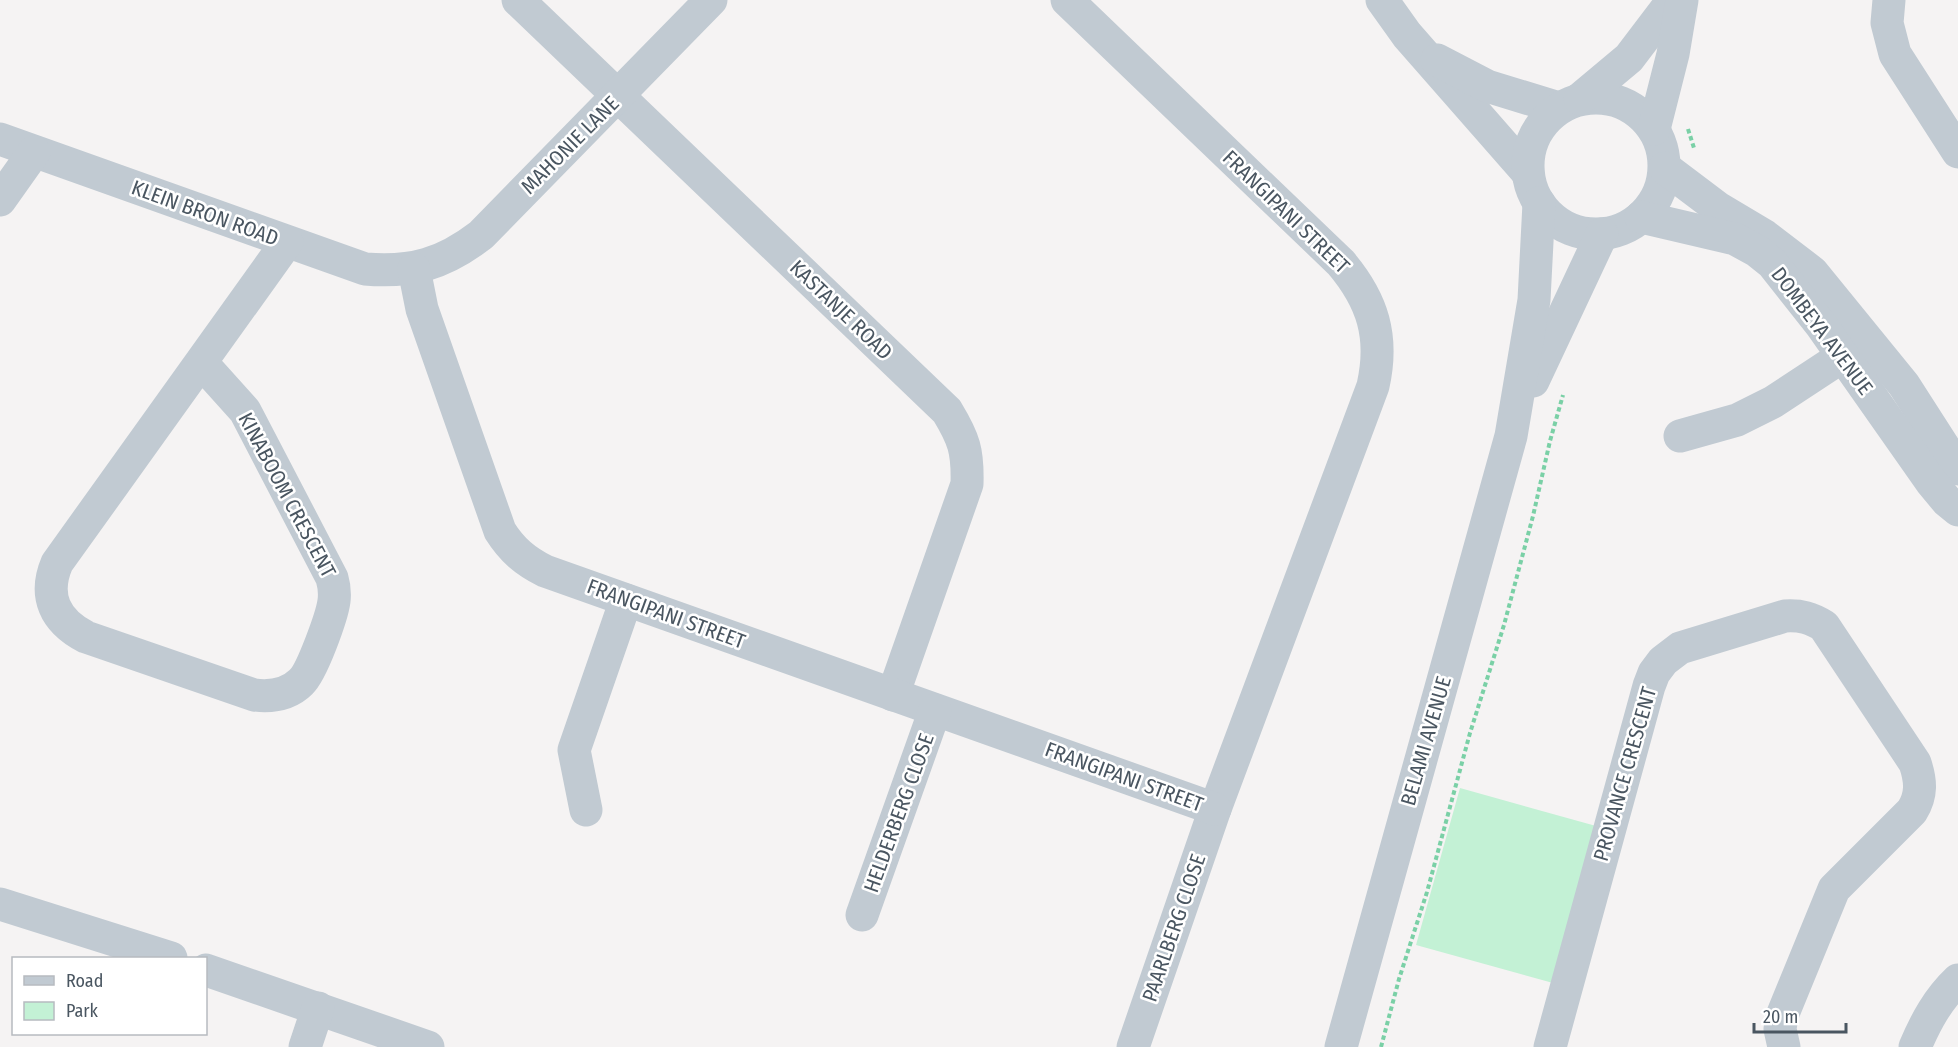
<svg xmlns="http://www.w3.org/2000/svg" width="1958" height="1047" viewBox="0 0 1958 1047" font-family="'Fira Sans Condensed',sans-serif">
<rect width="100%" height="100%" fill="#f5f3f3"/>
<path fill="#c3f1d5" d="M1460,788L1596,826L1553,983L1416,945Z"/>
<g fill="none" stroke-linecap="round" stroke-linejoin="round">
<g stroke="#7ad0a6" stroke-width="4" stroke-dasharray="4.5 3" stroke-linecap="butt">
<path d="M1688,129L1694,148"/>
<path d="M1381,1047L1399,979L1427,892L1470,733L1504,625L1533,516L1550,441L1563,395"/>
</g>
<g stroke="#c1cad2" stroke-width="33">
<path d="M518,0L947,411C964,439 968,451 967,484L893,695"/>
<path d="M1067,0L1341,263C1373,301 1384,337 1373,386L1215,809L1133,1047"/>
<path d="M1382,0L1407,35L1528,173"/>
<path d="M1889,0L1887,23L1895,54L1958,152"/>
<path d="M1437,60L1487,86L1559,108"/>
<circle cx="1596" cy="166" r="68"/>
<path d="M1580,99L1629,58L1673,0"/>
<path d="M1654,129L1673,54L1682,0"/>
<path d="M0,139L365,269C412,273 443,264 481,235L711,0"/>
<path d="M1665,168L1718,208L1765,236L1812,272L1904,385L1958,469"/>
<path d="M0,200L34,152"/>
<path d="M1641,217L1735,239L1757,251L1772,263L1821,325L1932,483L1947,501L1958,510"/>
<path d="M414,269L422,309L500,531C512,550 525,561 545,571L1215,809"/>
<path d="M201,362L245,411L332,578C334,585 335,593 334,601C332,616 312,672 301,682C288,695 271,697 254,695L86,637C55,621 43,596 57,563L287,242"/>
<path d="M1533,381L1602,234"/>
<path d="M1680,436L1737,420L1773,402L1843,356"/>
<path d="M586,810L574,750L626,600"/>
<path d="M0,904L171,958"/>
<path d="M862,915L935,710"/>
<path d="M206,970L428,1047"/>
<path d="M305,1047L318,1008"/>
<path d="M1341,1047L1511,436L1534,300L1539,203"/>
<path d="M1550,1047L1649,686L1654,673L1663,661L1680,648L1785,616C1801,615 1811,618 1824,626L1915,763C1921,781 1922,795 1912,811L1834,889L1782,1016L1780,1029L1784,1047"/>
<path d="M1915,1047C1926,1021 1938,999 1958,980"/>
</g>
</g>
<g text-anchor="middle" stroke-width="5" stroke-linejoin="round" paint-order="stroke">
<g font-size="21" fill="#4a5661" stroke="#fff">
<text transform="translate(570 145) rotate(-45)" y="7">MAHONIE LANE</text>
<text transform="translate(1286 212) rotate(44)" y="7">FRANGIPANI STREET</text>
<text transform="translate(205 213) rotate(20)" y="7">KLEIN BRON ROAD</text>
<text transform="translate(841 310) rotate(44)" y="7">KASTANJE ROAD</text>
<text transform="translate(1822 331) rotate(53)" y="7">DOMBEYA AVENUE</text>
<text transform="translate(287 495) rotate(62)" y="7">KINABOOM CRESCENT</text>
<text transform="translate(666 614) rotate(20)" y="7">FRANGIPANI STREET</text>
<text transform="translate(1426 741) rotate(-74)" y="7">BELAMI AVENUE</text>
<text transform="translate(1625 774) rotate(-74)" y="7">PROVANCE CRESCENT</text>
<text transform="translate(1124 777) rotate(20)" y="7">FRANGIPANI STREET</text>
<text transform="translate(899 813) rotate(-70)" y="7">HELDERBERG CLOSE</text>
<text transform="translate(1174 928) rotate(-71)" y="7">PAARLBERG CLOSE</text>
</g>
</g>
<rect x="12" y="957" width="195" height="78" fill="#ffffff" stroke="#b7bbc0" stroke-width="1.5"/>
<rect x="24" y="976" width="30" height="9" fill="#c1cad2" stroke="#b7bbc0" stroke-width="1.5"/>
<text x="66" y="987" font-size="18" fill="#4a5661">Road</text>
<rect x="24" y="1002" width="30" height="18" fill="#c3f1d5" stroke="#b7bbc0" stroke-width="1.5"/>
<text x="66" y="1017" font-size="18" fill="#4a5661">Park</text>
<path d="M1754 1023v9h92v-9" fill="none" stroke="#4a5661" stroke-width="3"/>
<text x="1763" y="1023" font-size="18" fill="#4a5661" stroke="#ffffff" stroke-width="4.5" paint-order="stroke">20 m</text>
</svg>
